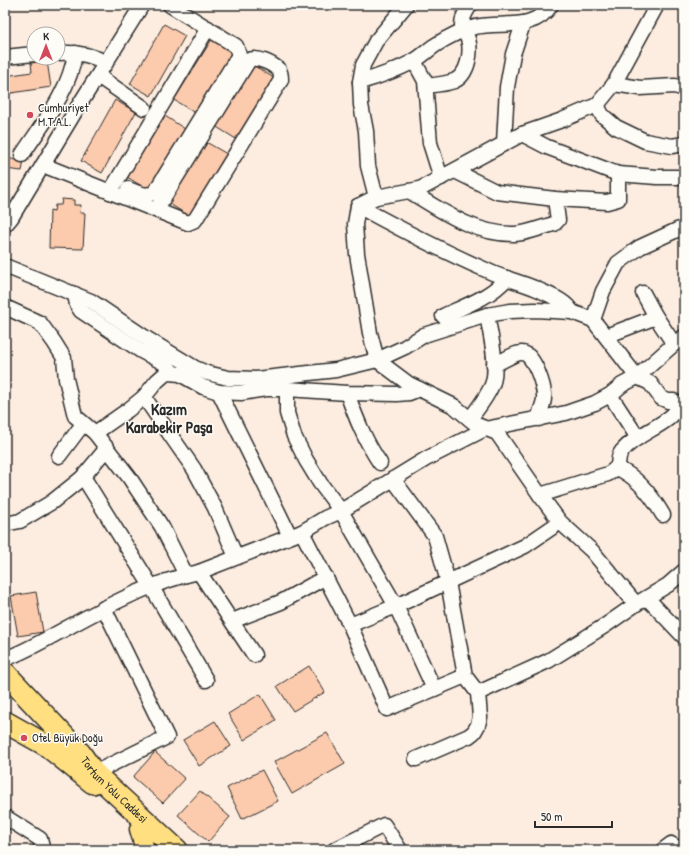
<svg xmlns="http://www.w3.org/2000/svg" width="689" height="855" viewBox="0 0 689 855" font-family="'Patrick Hand',sans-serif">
<rect width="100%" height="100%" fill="#fdede0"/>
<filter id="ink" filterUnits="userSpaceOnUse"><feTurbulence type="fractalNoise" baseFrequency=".025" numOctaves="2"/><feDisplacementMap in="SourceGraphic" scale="8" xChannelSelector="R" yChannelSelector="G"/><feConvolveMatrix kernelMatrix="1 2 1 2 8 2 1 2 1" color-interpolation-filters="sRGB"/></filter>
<g filter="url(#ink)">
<g fill="#fccaac" stroke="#2b2b2b">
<path d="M164,24L185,36L151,96L130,84Z"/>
<path d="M212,39L233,52L195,113L174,100Z"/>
<path d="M47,61L51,87L5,94V76L32,72L31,63Z"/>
<path d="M253,65L274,78L236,139L215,126Z"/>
<path d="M115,100L136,112L102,173L81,161Z"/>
<path d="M165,116L185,129L148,190L127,177Z"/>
<path d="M206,142L227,154L189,216L168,203Z"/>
<path d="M5,158L24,161L22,171L5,169Z"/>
<path d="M62,199L74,200V205H81L80,213H85L83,249L49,248L50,210L54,211L55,205H61Z"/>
<path d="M36,592L43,632L18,636L11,596Z"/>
<path d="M309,666L325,692L293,711L277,686Z"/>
<path d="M260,694L276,720L244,740L228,714Z"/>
<path d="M215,721L231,746L199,766L183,740Z"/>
<path d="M327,733L345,764L292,794L274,762Z"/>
<path d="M155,752L185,779L163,803L133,777Z"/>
<path d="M262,770L278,801L242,819L227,788Z"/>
<path d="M200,791L230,817L208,842L178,815Z"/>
</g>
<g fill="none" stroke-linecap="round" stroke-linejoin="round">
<g stroke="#2b2b2b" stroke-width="17">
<g id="minor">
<path d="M406,5L376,41L363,65L360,82L361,105L366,131L368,166L376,197L420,189L522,134L562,120L597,105L614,84L657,5"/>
<path d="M58,53C76,52 91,54 106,63"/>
<path d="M5,57L34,54"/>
<path d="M414,61L425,81L430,143L441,178"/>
<path d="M98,76L144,108"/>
<path d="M360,82C378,77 397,70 414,61C421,57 427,51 434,46C446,38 461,30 475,27C501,21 534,32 551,5"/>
<path d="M614,84L640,88L675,86L684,89"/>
<path d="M426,86C435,85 445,84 454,81C468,75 472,52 468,39C466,34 462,31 462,25C462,17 466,12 470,5"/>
<path d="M597,105L602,115L616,127L645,141L672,146L684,144"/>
<path d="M522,134L547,147L618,174L657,177H684"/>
<path d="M504,143L507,87L513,54L523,24"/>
<path d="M22,155C43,123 70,91 75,53"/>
<path d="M43,165L188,223L195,220L281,80C281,76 281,73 279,70C273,64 257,56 249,60L156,210"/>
<path d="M455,171L497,192L555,199L607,202L618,199V174"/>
<path d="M128,189C137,192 146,198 155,192L239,55L236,46L170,5"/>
<path d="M409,191C442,211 475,235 515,234C526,234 542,227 554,224L558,220L555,199"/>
<path d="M110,192L208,28"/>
<path d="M376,197L358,206L355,224L357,254L370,333L377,360L409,384L454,406L477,425L497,433L540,495L560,522L592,551L636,604L668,585L684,571"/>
<path d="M358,206C400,229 442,251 486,270C502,278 521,282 537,289C549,295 565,300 572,312"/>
<path d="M5,225L11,218L76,110L142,5"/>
<path d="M5,266L91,301L149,340L195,368L207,373L228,378L256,379L336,370L365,363L377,360L405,347L424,335L487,315L510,311L535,310L572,312L593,320L637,377L650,383L661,398L668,401H674L684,406"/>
<path d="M643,293L656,317L674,344"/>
<path d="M75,294L77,305L81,311L141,351L166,364L173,373"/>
<path d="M5,307L40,323L54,342L64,358L66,379L75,416L95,433L129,477L162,527L186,575"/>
<path d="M443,316C465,306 491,297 507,278"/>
<path d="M593,320L603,291L618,263L640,247L677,230L684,228"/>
<path d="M606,336L656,317"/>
<path d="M494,365C501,362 516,352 522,353C534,353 545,388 544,398C544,405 539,411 539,419"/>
<path d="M287,389V413L294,436L306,460L320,483L341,511L396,606L434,689"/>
<path d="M219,392L290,536"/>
<path d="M347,393C356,418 365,441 380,463"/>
<path d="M610,395L638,438"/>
<path d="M144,397L194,469L215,508L236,557"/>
<path d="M470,419C478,408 487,397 492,385C499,369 490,332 487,315"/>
<path d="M95,433L128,410L144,397L157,381L165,374L169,373L180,374L203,387L219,392L241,393L266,389H287L347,393L397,394L409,393L419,389"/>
<path d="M59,456L83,424"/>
<path d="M617,468C638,477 652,496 663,515"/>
<path d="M82,478L87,483L151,586L206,680"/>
<path d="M393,479L435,536L448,582L465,676L478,693L480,717L478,725L474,732L469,736L416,759"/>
<path d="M540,495L608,474C625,464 614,461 622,451C635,436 654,430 669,418C674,414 678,409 682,404"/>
<path d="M5,524L20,521L52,502L82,478L107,448"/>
<path d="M302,532L350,625L387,709L465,676"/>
<path d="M199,572L254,655"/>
<path d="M647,598L684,637"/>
<path d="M232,621L281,602L326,577"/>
<path d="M350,625L396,606L525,546L560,522"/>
<path d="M5,659C26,651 45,640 65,629C107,606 151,582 199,572L302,532L325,518L341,511L426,459L485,429L566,413L595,403L610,395L622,385L637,377L674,344L684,337"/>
<path d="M478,693L548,661L606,625L636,604"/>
<path d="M94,773L167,737L104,608"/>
<path d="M5,817L40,839L42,847L41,850"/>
<path d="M334,850L384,825L400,850"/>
<path d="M663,850L671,844L681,850"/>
</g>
</g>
<g stroke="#2b2b2b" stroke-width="21">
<path id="major" d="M139,829L145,850"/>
</g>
<g stroke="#2b2b2b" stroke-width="24">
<g id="highway">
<path id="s1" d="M5,673L80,753L94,773L177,850"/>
<path d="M5,722L46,745L93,783"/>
</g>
</g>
<use href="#minor" stroke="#fdfcf7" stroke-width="14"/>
<use href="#major" stroke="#ffdf80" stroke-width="18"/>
<use href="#highway" stroke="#ffdf80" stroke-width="21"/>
</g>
</g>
<g fill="#d1495b" stroke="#fdfcf7" stroke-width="1.5">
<circle cx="30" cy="115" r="4"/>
<circle cx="24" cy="738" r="4"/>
</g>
<g text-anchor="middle" stroke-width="3" stroke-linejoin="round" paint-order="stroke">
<g font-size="12" fill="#2b2b2b" stroke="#fdfcf7" text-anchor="start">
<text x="38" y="112">Cumhuriyet<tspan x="38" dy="14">M.T.A.L.</tspan></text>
<text x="32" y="742">Otel Büyük Doğu</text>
</g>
<g font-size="12" fill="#2b2b2b" stroke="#fdfcf7">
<text dy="4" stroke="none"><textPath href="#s1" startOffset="160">Tortum Yolu Caddesi</textPath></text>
</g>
<g font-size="16" font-weight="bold" fill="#2b2b2b" stroke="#fdfcf7">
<text x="169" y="415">Kazım<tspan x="169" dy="18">Karabekir Paşa</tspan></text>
</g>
</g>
<rect width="689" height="855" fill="none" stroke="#fdfcf7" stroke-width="20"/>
<rect x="10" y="10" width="669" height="835" fill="none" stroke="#2b2b2b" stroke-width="1.5" filter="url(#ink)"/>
<g transform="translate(46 46)"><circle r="19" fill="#fdfcf7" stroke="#a9a8a5"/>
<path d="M0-3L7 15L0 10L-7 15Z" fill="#d1495b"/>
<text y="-6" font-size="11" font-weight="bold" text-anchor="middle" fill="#2b2b2b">K</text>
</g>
<path d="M535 821v6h77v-6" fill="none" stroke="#2b2b2b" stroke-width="2"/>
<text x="541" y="821" font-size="12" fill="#2b2b2b" stroke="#fdfcf7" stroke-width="3" paint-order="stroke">50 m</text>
</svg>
